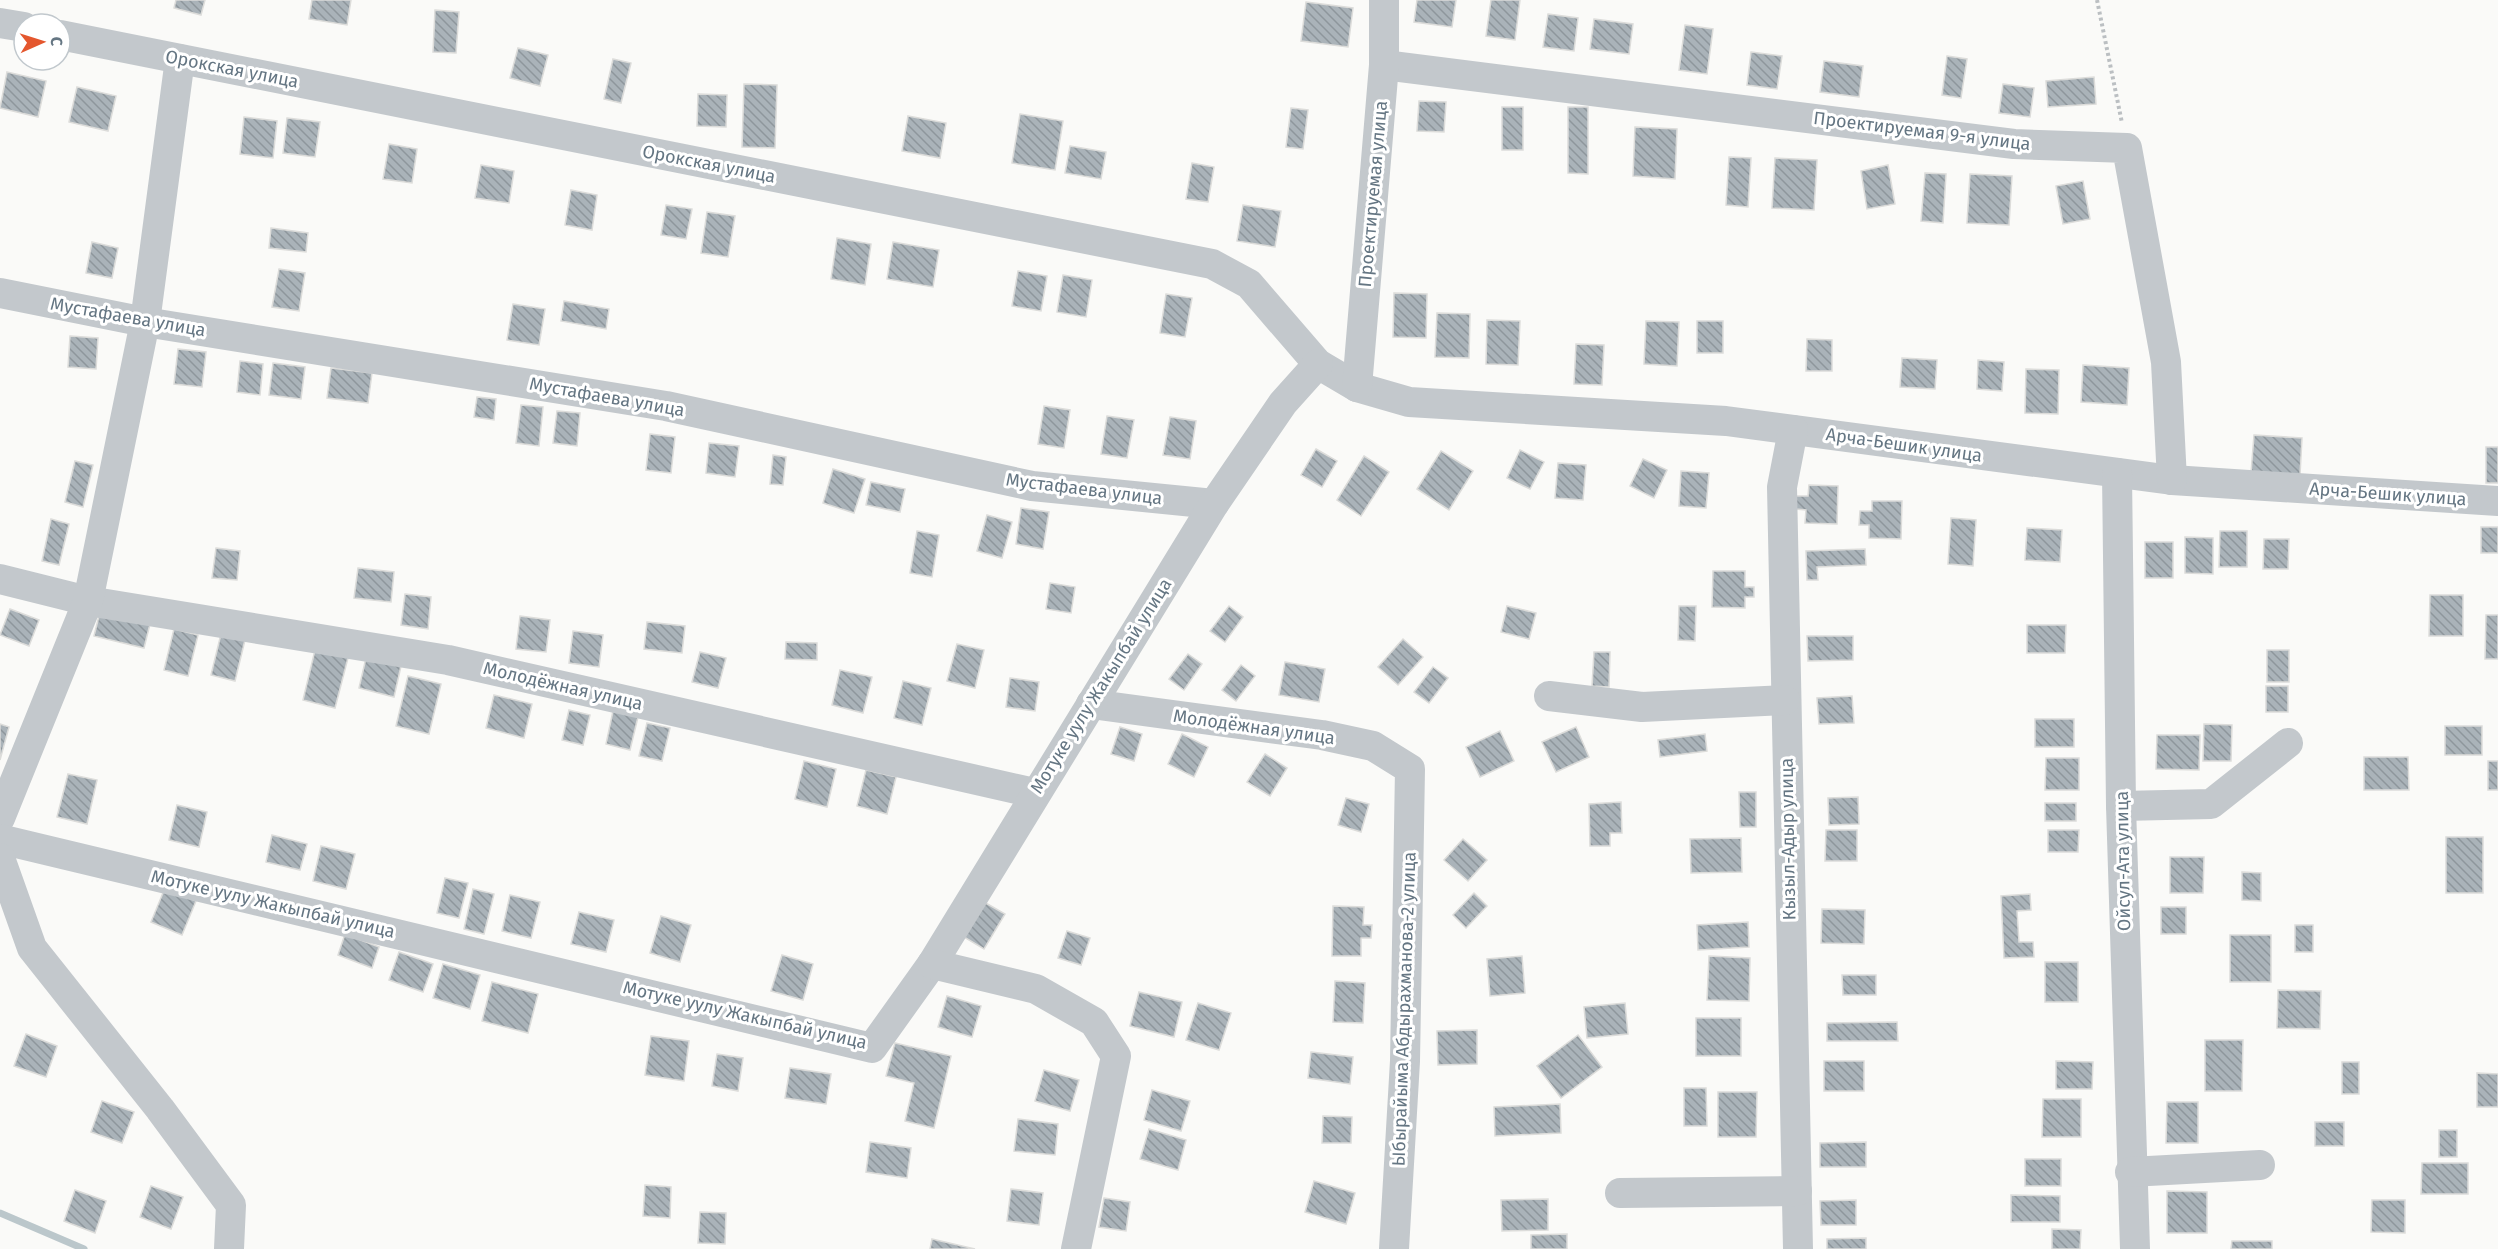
<svg xmlns="http://www.w3.org/2000/svg" width="2498" height="1249" viewBox="0 0 2498 1249" font-family="'Fira Sans',sans-serif">
<defs>
<pattern id="building-back-hatch" width="6" height="6" patternUnits="userSpaceOnUse" patternTransform="scale(1.5)"><rect width="6" height="6" fill="#aab3b9"/><path d="M-1 5l2 2M0 0l6 6M5-1l2 2" fill="none" stroke="#8e969c"/></pattern>
</defs>
<rect width="100%" height="100%" fill="#fafaf8"/>
<g fill="none" stroke-linecap="round" stroke-linejoin="round">
<path stroke="#bbc7cb" stroke-width="7" d="M0,1213L84,1249"/>
</g>
<g fill="url(#building-back-hatch)" stroke="#dcdcda" stroke-width="1.5">
<path d="M176,0H205L201,15L174,8Z"/>
<path d="M312,0H351L347,25L309,19Z"/>
<path d="M1417,0H1456L1452,27L1414,22Z"/>
<path d="M1491,0H1520L1515,40L1486,36Z"/>
<path d="M1306,2L1353,8L1348,47L1301,41Z"/>
<path d="M435,10L459,12L456,53L433,52Z"/>
<path d="M1548,14L1578,18L1574,51L1543,47Z"/>
<path d="M1594,19L1633,24L1629,54L1590,49Z"/>
<path d="M1685,25L1713,29L1707,74L1679,70Z"/>
<path d="M518,48L548,55L540,86L510,78Z"/>
<path d="M1751,52L1782,56L1777,89L1747,85Z"/>
<path d="M1947,56L1967,59L1961,98L1942,95Z"/>
<path d="M613,59L631,63L621,103L604,99Z"/>
<path d="M1824,61L1863,66L1859,97L1820,92Z"/>
<path d="M7,72L46,81L38,117L0,108Z"/>
<path d="M2094,77L2096,104L2048,107L2046,81Z"/>
<path d="M744,84L777,85L775,148L742,147Z"/>
<path d="M2003,84L2034,88L2030,117L1999,113Z"/>
<path d="M77,87L116,96L108,131L69,122Z"/>
<path d="M698,94L727,95L726,127L697,126Z"/>
<path d="M1419,101L1446,102L1444,132L1417,131Z"/>
<rect x="1502" y="107" width="21" height="43"/>
<path d="M1568,107H1588V174L1568,173Z"/>
<path d="M1291,108L1308,110L1303,149L1286,147Z"/>
<path d="M1020,114L1063,121L1055,170L1012,163Z"/>
<path d="M908,116L946,123L940,158L902,151Z"/>
<path d="M244,117L277,121L273,158L240,154Z"/>
<path d="M287,118L320,122L315,157L283,153Z"/>
<path d="M1635,127L1677,129L1675,179L1633,176Z"/>
<path d="M389,144L417,149L412,183L383,179Z"/>
<path d="M1070,146L1106,152L1101,179L1065,173Z"/>
<path d="M1729,157L1751,158L1748,207L1726,205Z"/>
<path d="M1775,158L1817,160L1814,210L1772,208Z"/>
<path d="M1192,163L1214,167L1208,202L1186,199Z"/>
<path d="M481,165L514,171L509,203L475,198Z"/>
<path d="M1888,165L1895,204L1867,209L1861,171Z"/>
<path d="M1925,173L1946,174L1943,223L1921,221Z"/>
<path d="M1970,174L2012,176L2009,225L1967,223Z"/>
<path d="M2083,181L2090,219L2063,224L2056,186Z"/>
<path d="M571,190L597,195L592,230L565,225Z"/>
<path d="M666,205L692,209L686,239L661,235Z"/>
<path d="M1243,205L1281,211L1275,247L1237,241Z"/>
<path d="M707,212L735,216L728,257L701,253Z"/>
<path d="M271,228L308,233L306,252L269,248Z"/>
<path d="M837,238L871,244L865,285L831,279Z"/>
<path d="M92,242L118,248L112,278L86,273Z"/>
<path d="M893,242L939,250L933,287L887,279Z"/>
<path d="M279,269L305,273L299,311L272,307Z"/>
<path d="M1018,271L1047,276L1041,311L1012,306Z"/>
<path d="M1063,275L1092,280L1086,317L1057,312Z"/>
<path d="M1394,293L1427,294L1426,338L1393,337Z"/>
<path d="M1166,294L1192,298L1185,337L1160,333Z"/>
<path d="M564,301L609,309L606,329L561,321Z"/>
<path d="M513,304L545,309L539,345L507,340Z"/>
<path d="M1437,313L1470,314L1469,358L1435,357Z"/>
<path d="M1487,320L1520,321L1518,365L1486,364Z"/>
<path d="M1646,321L1679,322L1677,366L1644,364Z"/>
<rect x="1697" y="321" width="26" height="32"/>
<path d="M70,336L98,338L96,369L68,367Z"/>
<path d="M1807,339L1832,340V371H1806Z"/>
<path d="M1576,344L1604,345L1602,385L1574,384Z"/>
<path d="M178,349L206,352L202,387L174,384Z"/>
<path d="M1902,358L1937,360L1935,389L1900,387Z"/>
<path d="M1978,360L2004,362L2002,391L1977,389Z"/>
<path d="M240,361L263,364L260,395L237,392Z"/>
<path d="M273,363L305,367L301,399L269,395Z"/>
<path d="M2083,365L2129,368L2127,405L2081,402Z"/>
<path d="M331,368L372,373L368,403L327,398Z"/>
<path d="M2026,369L2059,370L2058,414L2025,413Z"/>
<path d="M477,397L496,399L494,420L474,417Z"/>
<path d="M521,405L543,407L539,446L516,443Z"/>
<path d="M1044,406L1070,410L1064,448L1038,444Z"/>
<path d="M557,411L580,413L577,446L553,443Z"/>
<path d="M1107,416L1134,420L1127,458L1101,454Z"/>
<path d="M1170,417L1196,421L1190,459L1163,455Z"/>
<path d="M650,434L675,437L671,473L646,470Z"/>
<path d="M2254,435L2302,438L2300,475L2251,473Z"/>
<path d="M709,443L739,446L735,477L706,473Z"/>
<rect x="2486" y="447" width="12" height="36"/>
<path d="M1316,449L1337,461L1322,487L1301,475Z"/>
<path d="M1520,450L1544,462L1530,489L1507,478Z"/>
<path d="M1441,451L1473,471L1449,510L1417,489Z"/>
<path d="M773,455L786,457L783,485L770,484Z"/>
<path d="M1364,456L1389,472L1361,516L1337,500Z"/>
<path d="M1643,459L1667,470L1654,498L1630,486Z"/>
<path d="M75,461L93,465L83,507L65,502Z"/>
<path d="M1558,463L1586,465L1583,500L1555,498Z"/>
<path d="M833,469L865,479L854,513L823,503Z"/>
<path d="M1681,471L1709,473L1706,508L1679,506Z"/>
<path d="M871,482L905,489L900,512L866,505Z"/>
<path d="M1809,485L1838,486L1837,524L1805,523L1806,510L1796,509V496H1808Z"/>
<path d="M1872,501H1902L1901,539L1869,538V525H1859L1860,511H1872Z"/>
<path d="M1021,508L1049,512L1043,549L1016,544Z"/>
<path d="M987,515L1012,522L1002,558L977,551Z"/>
<path d="M1951,518L1976,520L1973,566L1948,564Z"/>
<path d="M51,519L69,524L59,565L42,561Z"/>
<rect x="2481" y="527" width="17" height="26"/>
<path d="M2027,528L2062,530L2060,562L2025,560Z"/>
<path d="M917,531L939,535L932,577L910,573Z"/>
<path d="M2220,531H2247V567H2219Z"/>
<path d="M2185,537L2213,538V574L2185,573Z"/>
<path d="M2264,539H2289L2288,569H2263Z"/>
<rect x="2145" y="542" width="28" height="36"/>
<path d="M216,548L240,551L237,580L212,578Z"/>
<path d="M1865,549L1866,565L1817,567L1818,580H1807L1806,551Z"/>
<path d="M358,568L394,572L391,602L354,598Z"/>
<path d="M1713,571H1745V587H1754V597H1745V608L1712,607Z"/>
<path d="M1050,583L1075,587L1071,613L1046,609Z"/>
<path d="M405,594L431,597L428,629L401,625Z"/>
<path d="M2430,595H2463V636H2429Z"/>
<path d="M1229,606L1243,617L1225,642L1210,631Z"/>
<path d="M1507,606L1536,613L1529,639L1501,632Z"/>
<path d="M1679,606H1696L1695,641L1678,640Z"/>
<path d="M101,608L151,620L144,648L94,636Z"/>
<path d="M10,609L39,620L29,646L0,635Z"/>
<path d="M2486,615H2498V659H2485Z"/>
<path d="M520,616L550,620L546,652L516,649Z"/>
<path d="M647,622L685,626L682,653L644,649Z"/>
<path d="M2027,625H2066L2065,653H2027Z"/>
<path d="M174,629L198,635L188,676L164,670Z"/>
<path d="M573,631L603,635L599,667L569,663Z"/>
<path d="M221,634L245,640L235,681L211,675Z"/>
<path d="M1807,636H1853V660L1808,661Z"/>
<path d="M1403,639L1423,657L1398,685L1378,667Z"/>
<path d="M786,642L817,643V660L785,659Z"/>
<path d="M957,644L984,650L975,688L947,681Z"/>
<path d="M316,646L349,654L335,708L303,700Z"/>
<rect x="2267" y="650" width="22" height="32"/>
<path d="M700,652L726,658L718,688L692,682Z"/>
<path d="M1594,652H1610L1609,687L1592,686Z"/>
<path d="M1188,654L1202,664L1184,690L1169,679Z"/>
<path d="M366,658L401,666L394,697L359,688Z"/>
<path d="M1285,662L1325,669L1319,702L1279,695Z"/>
<path d="M1241,665L1255,676L1236,701L1222,690Z"/>
<path d="M1433,667L1448,678L1429,703L1414,692Z"/>
<path d="M840,670L872,677L863,713L832,705Z"/>
<path d="M408,676L441,684L429,734L396,726Z"/>
<path d="M1010,678L1039,682L1035,711L1006,707Z"/>
<path d="M903,681L931,688L922,725L894,718Z"/>
<rect x="2266" y="686" width="22" height="26"/>
<path d="M494,695L532,704L524,738L486,728Z"/>
<path d="M1852,696L1854,723L1819,724L1817,698Z"/>
<path d="M569,710L590,715L583,745L562,740Z"/>
<path d="M613,711L638,717L630,750L606,744Z"/>
<rect x="2035" y="719" width="39" height="28"/>
<path d="M647,723L670,728L662,761L639,756Z"/>
<path d="M0,724L9,727L0,760Z"/>
<path d="M2204,724L2232,725L2231,761H2203Z"/>
<rect x="2445" y="726" width="37" height="29"/>
<path d="M1120,727L1142,734L1134,761L1111,754Z"/>
<path d="M1576,727L1589,757L1556,772L1542,742Z"/>
<path d="M1500,731L1514,761L1480,777L1466,747Z"/>
<path d="M1182,734L1208,747L1194,777L1168,764Z"/>
<path d="M1705,734L1707,751L1660,757L1658,740Z"/>
<path d="M2157,735H2200L2199,770L2156,769Z"/>
<path d="M1265,754L1287,768L1270,796L1247,782Z"/>
<path d="M2364,757H2408L2409,790H2364Z"/>
<path d="M2046,758H2079V790H2045Z"/>
<path d="M804,761L836,769L827,807L795,799Z"/>
<rect x="2488" y="761" width="10" height="29"/>
<path d="M866,770L896,777L887,814L857,806Z"/>
<path d="M68,774L97,780L87,824L57,817Z"/>
<path d="M1739,792H1756V827H1740Z"/>
<path d="M1858,797L1859,824L1829,825L1828,798Z"/>
<path d="M1346,798L1369,804L1361,832L1338,825Z"/>
<path d="M1621,802L1622,833H1610V846H1590L1589,804Z"/>
<rect x="2045" y="803" width="31" height="18"/>
<path d="M177,805L207,812L199,847L169,840Z"/>
<path d="M1826,830H1857V861H1825Z"/>
<path d="M2048,830H2079L2078,852H2048Z"/>
<path d="M272,835L307,844L300,870L266,862Z"/>
<rect x="2446" y="837" width="37" height="56"/>
<path d="M1741,838L1742,872L1691,873L1690,839Z"/>
<path d="M1463,839L1487,860L1468,881L1444,860Z"/>
<path d="M321,846L355,854L346,889L313,881Z"/>
<path d="M2170,857H2204L2203,893H2170Z"/>
<path d="M2242,872L2261,873V901L2242,900Z"/>
<path d="M445,878L468,883L459,918L437,913Z"/>
<path d="M165,888L196,901L182,935L151,922Z"/>
<path d="M473,889L494,894L484,934L464,929Z"/>
<path d="M1474,893L1487,906L1466,928L1453,915Z"/>
<path d="M2030,894L2031,910L2017,911L2019,942H2033L2034,957L2004,958L2001,896Z"/>
<path d="M510,895L540,902L531,938L502,931Z"/>
<path d="M984,902L1005,914L984,949L964,937Z"/>
<path d="M1333,906L1364,907L1363,925H1372L1371,938H1361V956H1332Z"/>
<rect x="2161" y="907" width="25" height="27"/>
<path d="M1822,909L1865,910L1864,944L1821,943Z"/>
<path d="M579,912L614,920L606,952L571,944Z"/>
<path d="M661,916L691,925L680,962L650,953Z"/>
<path d="M1748,922L1749,947L1698,950L1697,925Z"/>
<rect x="2295" y="925" width="18" height="27"/>
<path d="M1067,931L1090,938L1081,965L1058,958Z"/>
<path d="M345,934L379,947L372,968L338,955Z"/>
<rect x="2230" y="935" width="41" height="47"/>
<path d="M399,952L433,964L423,992L389,980Z"/>
<path d="M782,955L813,964L803,1000L771,991Z"/>
<path d="M1522,956L1525,993L1490,996L1487,959Z"/>
<path d="M1709,956L1750,958L1749,1001L1707,1000Z"/>
<rect x="2045" y="962" width="33" height="40"/>
<path d="M443,964L480,975L470,1009L433,998Z"/>
<path d="M1842,975H1876V995H1843Z"/>
<path d="M1335,981L1365,983L1363,1023L1333,1022Z"/>
<path d="M492,982L538,994L528,1033L482,1021Z"/>
<path d="M2278,990L2321,991L2320,1029L2277,1028Z"/>
<path d="M1139,992L1182,1002L1174,1037L1130,1026Z"/>
<path d="M947,996L981,1006L972,1037L938,1027Z"/>
<path d="M1198,1003L1231,1013L1219,1050L1186,1040Z"/>
<path d="M1625,1003L1628,1034L1587,1038L1584,1007Z"/>
<rect x="1696" y="1018" width="45" height="38"/>
<path d="M1897,1022L1898,1041H1827V1023Z"/>
<path d="M1477,1030V1064L1438,1065L1437,1031Z"/>
<path d="M26,1034L57,1046L46,1077L14,1066Z"/>
<path d="M1578,1035L1602,1067L1561,1098L1537,1066Z"/>
<path d="M651,1036L689,1041L684,1081L645,1075Z"/>
<path d="M2205,1040H2243L2242,1091H2205Z"/>
<path d="M895,1043L951,1056L934,1128L905,1121L914,1083L886,1076Z"/>
<path d="M1311,1052L1353,1057L1350,1084L1308,1078Z"/>
<path d="M717,1054L743,1058L738,1091L712,1086Z"/>
<rect x="1824" y="1061" width="40" height="30"/>
<path d="M2056,1061L2093,1062L2092,1089H2056Z"/>
<rect x="2342" y="1062" width="17" height="32"/>
<path d="M790,1068L831,1074L826,1104L785,1098Z"/>
<path d="M1044,1070L1079,1080L1070,1111L1035,1101Z"/>
<path d="M2477,1073L2498,1074V1107H2477Z"/>
<path d="M1684,1088H1706L1707,1126H1684Z"/>
<path d="M1152,1090L1190,1101L1181,1131L1144,1120Z"/>
<path d="M1718,1092H1757L1756,1137H1718Z"/>
<path d="M2043,1099H2081V1137H2042Z"/>
<path d="M102,1101L134,1112L122,1143L91,1132Z"/>
<path d="M2167,1102H2198V1143H2166Z"/>
<path d="M1560,1104L1561,1133L1495,1136L1494,1107Z"/>
<path d="M1323,1116L1352,1117L1351,1143H1322Z"/>
<path d="M1018,1119L1058,1124L1055,1155L1014,1151Z"/>
<rect x="2315" y="1122" width="29" height="24"/>
<path d="M1149,1129L1186,1140L1178,1170L1140,1159Z"/>
<rect x="2439" y="1130" width="18" height="27"/>
<path d="M870,1142L911,1148L907,1178L866,1172Z"/>
<path d="M1866,1142V1167H1820V1143Z"/>
<rect x="2025" y="1159" width="36" height="27"/>
<path d="M2422,1163H2468V1194H2421Z"/>
<path d="M1314,1181L1355,1193L1346,1224L1305,1212Z"/>
<path d="M645,1185L671,1187L670,1218L643,1216Z"/>
<path d="M151,1186L183,1197L171,1229L140,1217Z"/>
<path d="M1011,1189L1043,1193L1039,1225L1007,1221Z"/>
<path d="M75,1190L106,1201L95,1233L64,1221Z"/>
<path d="M2167,1191L2207,1192V1233H2167Z"/>
<path d="M2011,1195L2060,1196V1222H2011Z"/>
<path d="M1104,1198L1130,1202L1126,1231L1099,1227Z"/>
<path d="M1548,1199V1230L1502,1231L1501,1200Z"/>
<path d="M1856,1200V1225H1821L1820,1201Z"/>
<path d="M2372,1200H2405V1233L2371,1232Z"/>
<path d="M700,1212L726,1213L725,1244L698,1243Z"/>
<path d="M2052,1229L2081,1230L2080,1249H2052Z"/>
<path d="M1567,1234V1249H1531V1235Z"/>
<path d="M1866,1238V1249H1827V1239Z"/>
<path d="M932,1239L975,1249H930Z"/>
<path d="M2232,1241H2272V1249H2231Z"/>
</g>
<g fill="none" stroke-linecap="round" stroke-linejoin="round">
<path stroke="#bbbfc2" stroke-width="4" stroke-dasharray="3 3" stroke-linecap="butt" d="M2097,0L2122,123"/>
<g stroke="#c3c8cc" stroke-width="30">
<path d="M0,23L24,27"/>
<path d="M60,35L1212,264L1249,284L1318,364L1357,387L1409,402L1726,421L2172,480L2498,501"/>
<path d="M1384,65L2014,144L2127,148L2166,362L2172,480"/>
<path d="M0,293L145,322L666,406L1032,486L1214,504"/>
<path d="M1357,387L1384,65V0"/>
<path d="M1793,430L1782,487L1798,1249"/>
<path d="M2117,473L2121,806L2135,1249"/>
<path d="M0,579L88,601L448,660L1034,793"/>
<path d="M1549,696L1642,707L1785,700"/>
<path d="M1091,704L1322,735L1373,746L1410,769L1405,1061L1394,1249"/>
<path d="M2121,806L2211,804L2288,743"/>
<path d="M0,818L88,601L145,322L180,59"/>
<path d="M0,839L872,1048L932,964L1214,504L1283,403L1318,364"/>
<path d="M0,858L32,948L160,1109L231,1205L229,1249"/>
<path d="M932,964L1036,989L1094,1022L1116,1056L1076,1249"/>
<path d="M2130,1172L2260,1165"/>
<path d="M1620,1193L1797,1191"/>
</g>
</g>
<g text-anchor="middle" stroke-width="6" stroke-linejoin="round" paint-order="stroke">
<g font-size="18" fill="#657683" stroke="#fff">
<text transform="translate(232 69) rotate(11)" y="6">Орокская улица</text>
<text transform="translate(1922 131) rotate(7)" y="6">Проектируемая 9-я улица</text>
<text transform="translate(709 164) rotate(11)" y="6">Орокская улица</text>
<text transform="translate(1373 194) rotate(-85)" y="6">Проектируемая улица</text>
<text transform="translate(128 317) rotate(10)" y="6">Мустафаева улица</text>
<text transform="translate(607 397) rotate(10)" y="6">Мустафаева улица</text>
<text transform="translate(1904 445) rotate(8)" y="6">Арча-Бешик улица</text>
<text transform="translate(1084 489) rotate(7)" y="6">Мустафаева улица</text>
<text transform="translate(2388 494) rotate(4)" y="6">Арча-Бешик улица</text>
<text transform="translate(563 686) rotate(13)" y="6">Молодёжная улица</text>
<text transform="translate(1101 686) rotate(-58)" y="6">Мотуке уулу Жакыпбай улица</text>
<text transform="translate(1254 727) rotate(8)" y="6">Молодёжная улица</text>
<text transform="translate(1788 839) rotate(-91)" y="6">Кызыл-Адыр улица</text>
<text transform="translate(2123 861) rotate(-91)" y="6">Ойсул-Ата улица</text>
<text transform="translate(273 904) rotate(13)" y="6">Мотуке уулу Жакыпбай улица</text>
<text transform="translate(1404 1009) rotate(-88)" y="6">Ыбырайыма Абдырахманова-2 улица</text>
<text transform="translate(745 1015) rotate(13)" y="6">Мотуке уулу Жакыпбай улица</text>
</g>
</g>
<g transform="translate(42 42) rotate(87)"><circle r="28" fill="#ffffff" stroke="#c1c8cd" stroke-width="1.5"/>
<path d="M0-4.5L10 22L0 15L-10 22Z" fill="#e4572e"/>
<text y="-9" font-size="16" font-weight="bold" text-anchor="middle" fill="#657683">С</text>
</g>
</svg>
